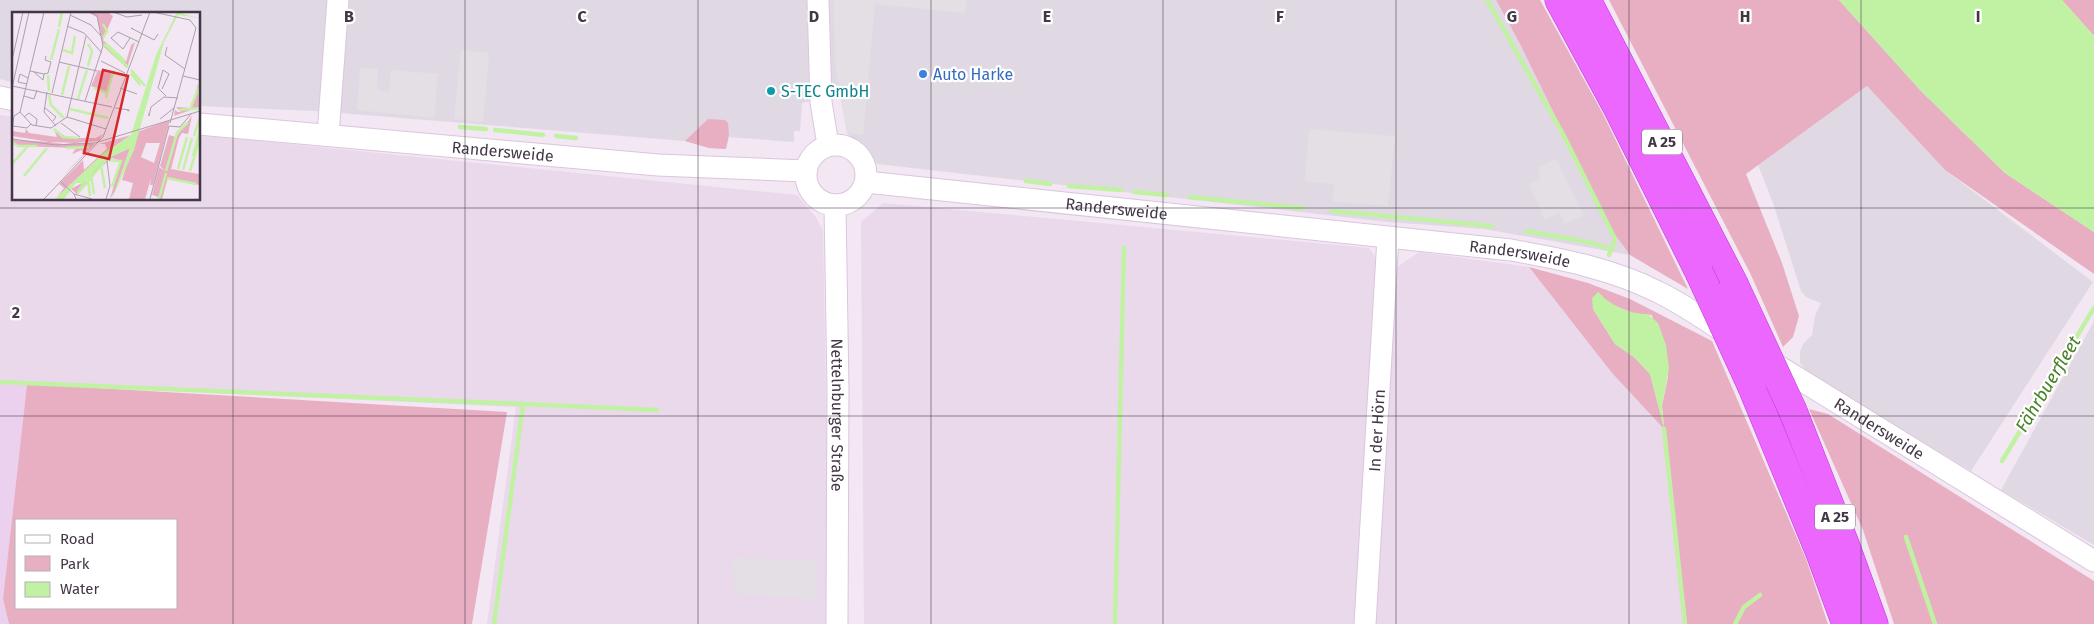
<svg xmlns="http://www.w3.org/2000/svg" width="2094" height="624" viewBox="0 0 2094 624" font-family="'Fira Sans',sans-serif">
<rect width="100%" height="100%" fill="#f2e7f3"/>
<g fill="#e9d9eb">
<path d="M0,115L14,117V199H199V135L797,195L816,217L823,231L830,624H487L516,407L0,383Z"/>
<path d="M883,203L1369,248L1380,264L1358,624H864L861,222Z"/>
<path d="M1419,252L1529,267L1612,373L1664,429L1687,624H1374L1394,269Z"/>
</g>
<g fill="#e0d9e3">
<path d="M0,0H1496L1520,44L1610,228L1630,255L1484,229L1388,222L877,164L847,133L840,95L802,103L800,131H794V142L729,137L726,149L709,148L685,141L314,111L199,106V14H14V83L0,79Z"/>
<path d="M1867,86L1945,170L2093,282L1971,471L1806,371L1800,363V352L1803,344L1812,335L1815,316L1821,303L1806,297L1801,291L1773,203L1758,165Z"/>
<path d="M2094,321V545L2001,490Z"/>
</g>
<path fill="#ebd1ed" d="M0,382L27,384L3,599L9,624H0Z"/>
<g fill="#e8afc3" fill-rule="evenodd">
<path d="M1496,0H1540L1603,114L1688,289L1630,255L1610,228L1520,44Z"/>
<path d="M1609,0H1839L1921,91L2005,173L2094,232V274L1945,170L1867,86L1746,174L1782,263L1799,316L1793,337L1783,347L1751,275Z"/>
<path d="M2062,0H2094V36Z"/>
<path d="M708,119L725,120L728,123L729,134L726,149L709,148L685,141Z"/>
<path d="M1529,267L1588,283L1630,299L1712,341L1806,559L1828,624H1687L1664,429L1612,373ZM1598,292L1608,303L1633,313L1652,315L1668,377L1662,406L1664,426L1650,374L1634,357L1615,344L1593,309Z"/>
<path d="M27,384L507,412L472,624H9L3,599ZM16,520H176V608H16Z"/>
<path d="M1809,409L1828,414L2094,581V624H1894L1863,530Z"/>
</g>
<g fill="#e3dfe5">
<path d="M834,0H966L965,13L875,4L863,135L847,132L835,64Z"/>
<path d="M461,50L489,53L483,122L454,119Z"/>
<path d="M360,68L378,69L377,90L389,92L391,70L438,74L434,118L357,110Z"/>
<path d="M1309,129L1395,136L1388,206L1333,202L1334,184L1305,181Z"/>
<path d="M1556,159L1584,215L1565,224L1559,213L1545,220L1529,185L1540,179L1538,168Z"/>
<path d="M733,557L816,561V599L734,594Z"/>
</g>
<g fill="#c1f1a3">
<path d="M1839,0H2062L2094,36V232L2005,173L1921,91Z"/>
<path d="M1598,292C1610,305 1630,315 1648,314L1658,323L1666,345L1669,368L1662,406L1664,429L1650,374L1634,357L1615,344L1593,309L1592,298Z"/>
</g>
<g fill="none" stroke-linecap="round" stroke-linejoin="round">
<g stroke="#c1f1a3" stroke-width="4.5">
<path d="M1487,0L1564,136L1615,239L1609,255"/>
<path d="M460,127L486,129"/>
<path d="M495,130L543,135"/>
<path d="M556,136L576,138"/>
<path d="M1026,181L1050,184"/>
<path d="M1069,186L1121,190"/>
<path d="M1134,192L1167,195"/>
<path d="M1190,197L1302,208"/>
<path d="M1332,211L1492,226"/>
<path d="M1526,231L1593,243L1611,250"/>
<path d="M0,382L523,404"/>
<path d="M1664,429L1685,624"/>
<path d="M2002,461L2094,308"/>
<path d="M1906,537L1935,624"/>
<path d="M494,624L523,404L657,410"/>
<path d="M1115,624L1124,248"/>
<path d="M1735,624L1744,607L1760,595"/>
</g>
<g stroke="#dac6dd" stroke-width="23">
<g id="minor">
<path d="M818,0L821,102L828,145"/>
<path d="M0,97L14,100"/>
<path id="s1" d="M199,124L658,165L806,171"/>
<path d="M328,135L338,0"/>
<circle cx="836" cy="175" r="30"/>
<path id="s2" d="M866,182L1511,250C1561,259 1613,269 1658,292C1683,304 1707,321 1730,336"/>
<path id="s3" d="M835,205L838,389L837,624"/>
<path id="s4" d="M1767,359L2094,561"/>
<path id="s5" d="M1365,624L1388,238"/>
</g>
</g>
<g stroke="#c336de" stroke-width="29">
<g id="highway">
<path d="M1559,0L1617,107L1699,272"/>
<path d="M1587,0L1734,284"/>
<path d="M1752,387L1820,553L1846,624"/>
<path d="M1793,411L1845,544L1874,624"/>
</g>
</g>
<use href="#minor" stroke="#fff" stroke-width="21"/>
<use href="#highway" stroke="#eb67fe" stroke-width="28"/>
<g stroke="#c336de" stroke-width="29" stroke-linecap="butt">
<g id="highway-bridge">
<path d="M1699,272L1752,387"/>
<path d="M1734,284L1793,411"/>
</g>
</g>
<use href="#highway-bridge" stroke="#eb67fe" stroke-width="28"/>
</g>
<path fill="none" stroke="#433647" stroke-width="1" stroke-opacity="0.55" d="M233,0V624M465,0V624M698,0V624M931,0V624M1163,0V624M1396,0V624M1629,0V624M1861,0V624M0,208H2094M0,416H2094"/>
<circle fill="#3f7fe0" stroke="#fff" stroke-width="2" cx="923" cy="74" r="5"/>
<circle fill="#0f9aa8" stroke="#fff" stroke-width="2" cx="771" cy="91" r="5"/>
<g text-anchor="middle" stroke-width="4.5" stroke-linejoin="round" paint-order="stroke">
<g fill="#fff" stroke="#7b727e" stroke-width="1">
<rect x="1642" y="129.5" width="40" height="25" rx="4"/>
<rect x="1815" y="504.5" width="40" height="25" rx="4"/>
</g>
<g font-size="15" font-weight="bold" fill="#433647">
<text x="1662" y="147">A 25</text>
<text x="1835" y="522">A 25</text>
</g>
<g font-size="16" fill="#366cbe" stroke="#fff" text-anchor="start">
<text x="933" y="80">Auto Harke</text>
</g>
<g font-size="16" fill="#0d838f" stroke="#fff" text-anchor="start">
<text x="781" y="97">S-TEC GmbH</text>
</g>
<g font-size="16" fill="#433647" stroke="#fff">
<text dy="6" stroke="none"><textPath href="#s1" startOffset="305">Randersweide</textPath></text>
<text dy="6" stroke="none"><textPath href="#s2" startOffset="252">Randersweide</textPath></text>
<text dy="6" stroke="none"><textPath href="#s2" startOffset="658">Randersweide</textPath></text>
<text dy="6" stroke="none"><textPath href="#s3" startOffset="210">Nettelnburger Straße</textPath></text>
<text dy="6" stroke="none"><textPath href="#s4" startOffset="132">Randersweide</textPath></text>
<text dy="6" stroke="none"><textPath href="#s5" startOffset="194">In der Hörn</textPath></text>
</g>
<g font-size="18" font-style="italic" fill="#488225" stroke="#fff">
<text transform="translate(2048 384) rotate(-59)" y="6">Fährbuerfleet</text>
</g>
</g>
<g transform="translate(12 12)">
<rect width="188" height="188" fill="#f2e7f3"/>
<path d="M75,0H95L101,4L91,28L114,50L119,33L123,30L115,56L92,35L85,5ZM86,58L100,62L95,80L79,74ZM186,72L187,95L162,104L163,98L166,100H169L164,95L179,96ZM180,104L176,122L170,121L167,126L159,157L187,162V173L156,165L150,187H147V185L140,183L147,155L153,159L148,154L157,123L164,125ZM158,108L141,173H138L139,166L133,187H117L121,171L110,168L125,120ZM134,131H148L142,151L129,145ZM14,117L17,121L45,125L42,117L56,126H84L91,122L87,129L51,132L0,124V119L13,121ZM119,123L91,142L45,185L52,176L47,172L71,148L72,158L95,137L93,132H87ZM0,128L83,132L47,168L71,143L70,138L60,142L64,136L6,134ZM118,136L103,179L98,187L109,149L100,146L74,168V173L65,182L59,177L70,171L64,181L72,168L92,148Z" fill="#e8afc3" fill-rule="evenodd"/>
<path d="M165,0L186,6L166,3L152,30L122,138L100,187L118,136L92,148L64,181L70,171H64L52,187H43L91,142L119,123L144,43Z" fill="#c1f1a3"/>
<path fill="none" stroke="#c1f1a3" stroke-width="2.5" d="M91,12L95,19L91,26M47,15L50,0M76,32L80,39L76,54M92,32L116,55M94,32L113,49M51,38L60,41L63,24M39,48L47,17M119,58L133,74M119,61L128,73M36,63L37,79M82,76L95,81L94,86M95,81L102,58M37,83L39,93L52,106M50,83L57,54M66,87L75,58M179,95L188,72M58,97L96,106M167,98L188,96M42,117L51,125L66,126M182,124L188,106M0,130L6,134H25M54,136L77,135M181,144L188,118M96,148L109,149L100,175M0,152L16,134M89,153L93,176M166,157L175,125M171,158L180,126M154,159L165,121L176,110M178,159L188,126M79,163L82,182M12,164L35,136M155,166L184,172M76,168L78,184M66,181L94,148M147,187L154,161"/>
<path fill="none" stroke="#aca0ae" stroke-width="1" d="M32,0L8,100L20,113L39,116L55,105M78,0L85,4L89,24M101,0L115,5L130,3M141,0L178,8L184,16L158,111M58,3L79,13L89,24L91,34L73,89M55,14L72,21L90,41M121,17L119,16L142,28L146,22M118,26L111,37L99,26L106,20L127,30M155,35L153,43L173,57M0,48L11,0M89,49L113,61M47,50L85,59M151,58L146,76L154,84M18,59L32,62L31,68L22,60M32,62L36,61L39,50L33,48L34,44M171,64L188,68M15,72L6,70L8,62L16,66M0,74L100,95M0,76L17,0M108,76L125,82M150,77L157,62L151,58M35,80L32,100L44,114M40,81L59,0M12,84L22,87L25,78M33,96L44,105L41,109M103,96H104L117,98V99L115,98M137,101V104L139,95L152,85L166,86M12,105L17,101L25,107L24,114M55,105L74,24M55,105L94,117M148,107L162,96M49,111L68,125M1,114L15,116L19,112M157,114L168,115L180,101M0,117L2,104L8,100M0,127L44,133L83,131L188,99M48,169L62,182L64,187M62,182L80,187M32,187L91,125L138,0M94,187L98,174L95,149M138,187L157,114"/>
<path fill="#d62828" fill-opacity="0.15" stroke="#d62828" stroke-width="2.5" d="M91,58L116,64L97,147L72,141Z"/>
<rect width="188" height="188" fill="none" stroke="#433647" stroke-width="2.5"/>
</g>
<g font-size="16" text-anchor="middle" font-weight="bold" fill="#433647" stroke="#fff" stroke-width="4.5" stroke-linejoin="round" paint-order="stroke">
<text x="349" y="22">B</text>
<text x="582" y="22">C</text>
<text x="814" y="22">D</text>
<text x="1047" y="22">E</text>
<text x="1280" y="22">F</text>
<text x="1512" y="22">G</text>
<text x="1745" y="22">H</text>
<text x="1978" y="22">I</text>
<text x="16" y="318">2</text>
</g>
<rect x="15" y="519" width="162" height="90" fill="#ffffff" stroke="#b4afb5"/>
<rect x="25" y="535" width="25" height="8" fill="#ffffff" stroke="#b4afb5"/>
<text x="60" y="544" font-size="15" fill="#433647">Road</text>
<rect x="25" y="556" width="25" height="15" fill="#e8afc3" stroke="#b4afb5"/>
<text x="60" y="569" font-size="15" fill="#433647">Park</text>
<rect x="25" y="582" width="25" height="15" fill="#c1f1a3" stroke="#b4afb5"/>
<text x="60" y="594" font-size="15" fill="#433647">Water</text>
</svg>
